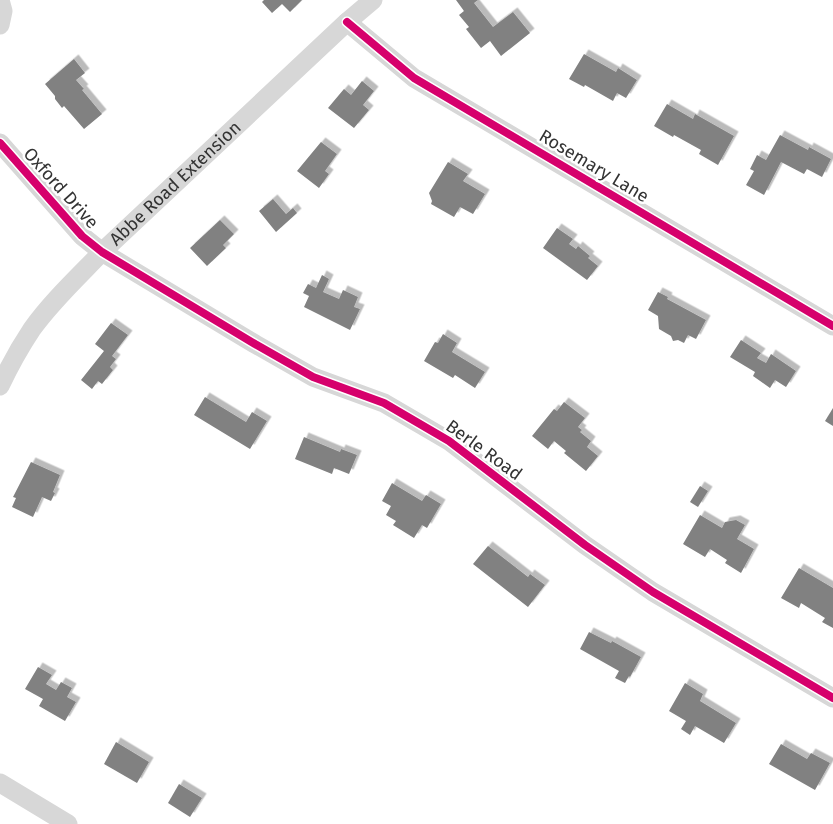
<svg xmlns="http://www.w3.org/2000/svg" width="833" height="824" viewBox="0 0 833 824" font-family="'Fira Sans',sans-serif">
<defs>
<filter id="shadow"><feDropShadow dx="4.5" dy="-4.5" stdDeviation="0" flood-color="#0004"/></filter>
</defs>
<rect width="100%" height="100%" fill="#fff"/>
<g fill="#818181" filter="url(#shadow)">
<path d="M264,0H302L290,12L282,4L272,13L262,2Z"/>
<path d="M456,0H478L474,3L493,27L513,12L530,33L501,56L490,41L481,48L466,29L469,27L459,15L464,11Z"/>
<path d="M584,54L616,72L618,68L637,80L626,98L617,93L613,101L585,85L584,87L569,79Z"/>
<path d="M74,59L85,73L76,80L84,89L82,90L102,114L84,129L64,106L62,108L55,99V96L45,84Z"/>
<path d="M362,81L374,91L363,105L369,110L354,128L328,108L344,89L351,95Z"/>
<path d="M667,104L693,119L695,114L734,136L718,165L699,154L701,150L674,135L673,137L654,126Z"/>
<path d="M780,135L808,150L809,147L831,159L822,177L807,169L804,174L781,162L764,195L746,185L754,171L750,169L757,155L766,160Z"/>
<path d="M321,142L337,154L325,171L329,174L319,188L297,171Z"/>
<path d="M448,162L468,174L463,181L485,194L473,214L460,207L454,217L431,204L432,201L429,193Z"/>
<path d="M273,199L286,214L293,208L297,213L276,232L259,211Z"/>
<path d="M220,220L234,234L223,245L226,248L207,266L190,248Z"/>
<path d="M557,228L573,239L569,244L576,249L578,246L590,256L588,258L598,266L587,280L543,248Z"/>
<path d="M322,275L329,279L323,292L339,299L343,290L358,297L354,307L360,309L350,330L304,307L309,296L303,293L308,284L316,288Z"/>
<path d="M658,292L668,297L667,299L706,320L696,339L688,335L684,343L678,340L673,341L671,336L659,329L658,316L648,310Z"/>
<path d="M111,323L128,335L112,356L116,359L110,367L113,370L102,384L98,381L92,389L81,380L104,351L95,344Z"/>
<path d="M443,334L457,343L452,352L485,372L475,388L455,375L453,378L424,361L435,342L438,343Z"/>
<path d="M741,340L761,353L757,358L766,363L771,354L796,371L786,387L775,380L770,388L753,376L755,372L730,357Z"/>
<path d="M205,397L246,422L252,412L267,421L250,449L194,415Z"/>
<path d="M564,402L585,418L578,427L582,430L580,432L591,441L587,447L598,456L586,471L564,453L566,451L554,441L548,449L532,436L554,409L557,411Z"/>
<path d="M833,408V426L825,421Z"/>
<path d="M304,437L340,452L341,449L357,455L349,474L334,468L332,474L295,459Z"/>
<path d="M31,462L60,475L53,492L55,493L51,501L42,497L33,517L12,507L16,498L13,497Z"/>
<path d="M392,483L422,501L426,495L441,504L427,528L422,525L414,538L393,525L396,521L386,515L391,506L382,501Z"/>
<path d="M700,486L708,491L698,507L690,502Z"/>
<path d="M700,515L722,528L725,522L736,520L745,525L737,539L754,549L741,573L725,563L727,560L710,549L705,557L683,544Z"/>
<path d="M488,546L528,577L530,574L545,585L528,607L473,564Z"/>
<path d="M799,568L833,588V628L822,622L825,618L801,603L799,608L781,598Z"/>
<path d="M589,632L611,643L612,641L641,657L630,677L629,676L625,683L615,678L619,671L580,649Z"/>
<path d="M38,667L52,675L46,684L56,690L61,682L72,688L67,697L76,702L65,721L39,706L43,699L25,689Z"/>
<path d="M685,683L703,694L700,701L736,723L724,743L695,726L690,735L681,729L686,721L669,711Z"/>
<path d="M116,742L149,762L137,783L104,764Z"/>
<path d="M781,744L807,759L811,753L830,763L815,790L769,764Z"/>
<path d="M179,784L202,798L190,817L168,803Z"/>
</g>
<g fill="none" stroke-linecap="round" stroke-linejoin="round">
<g stroke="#d7d7d7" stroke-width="19">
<path d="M347,22L414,78L833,326"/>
<path d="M0,25L3,11L0,0"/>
<path d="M0,143L82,236L102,252L255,344L313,377L384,403L449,441L585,545L653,592L833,698"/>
<path id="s1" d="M0,386C9,367 20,347 32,329C52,301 78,277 102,252L347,22L373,0"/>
<path d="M0,783L68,824"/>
</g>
<g stroke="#fff" stroke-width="11">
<g id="cycleway">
<path d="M347,22L414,78L833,326"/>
<path d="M0,143L82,236L102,252L255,344L313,377L384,403L449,441L585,545L653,592L833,698"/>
</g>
</g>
<use href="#cycleway" stroke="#d6006c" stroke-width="8"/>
</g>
<g text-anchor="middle" stroke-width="5" stroke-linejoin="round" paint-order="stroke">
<g font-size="18" fill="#333" stroke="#fff">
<text transform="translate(594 166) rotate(31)" y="6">Rosemary Lane</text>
<text dy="6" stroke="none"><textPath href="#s1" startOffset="270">Abbe Road Extension</textPath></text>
<text transform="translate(61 188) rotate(48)" y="6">Oxford Drive</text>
<text transform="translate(484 450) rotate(36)" y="6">Berle Road</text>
</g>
</g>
</svg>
